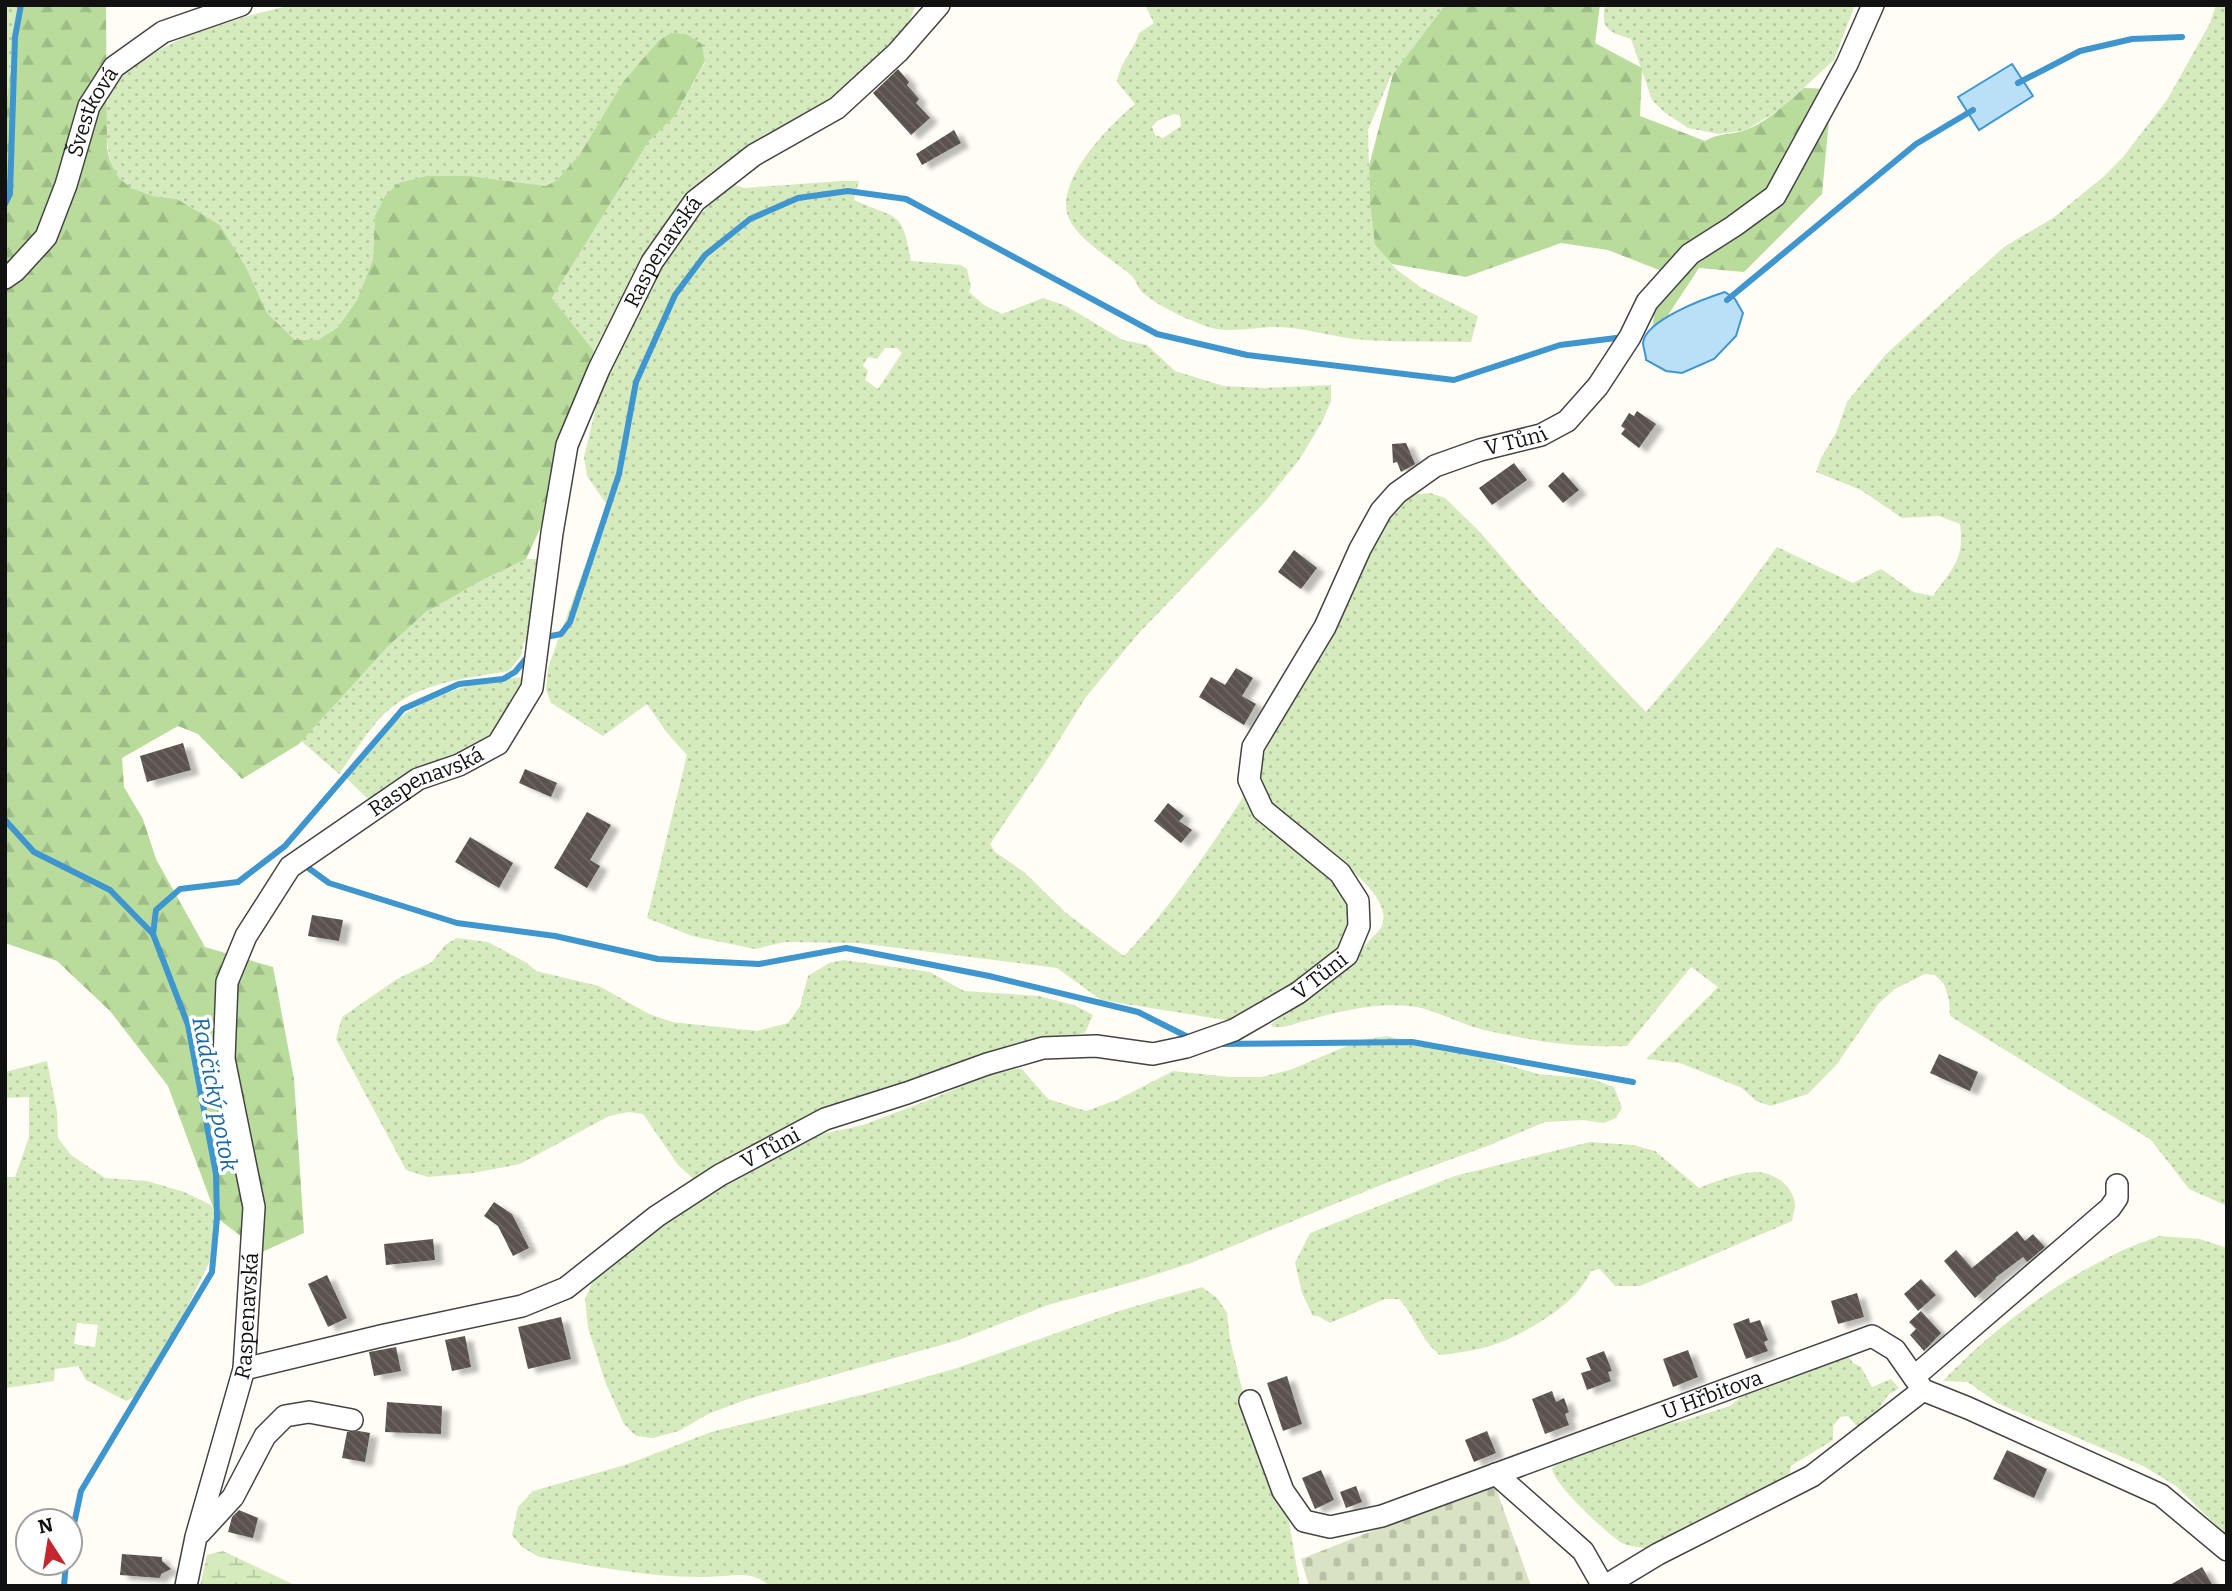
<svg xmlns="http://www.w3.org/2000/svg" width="2232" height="1591" viewBox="0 0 2232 1591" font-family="Bitter,serif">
<defs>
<pattern id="green-dots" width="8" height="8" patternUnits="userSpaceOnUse" patternTransform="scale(1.75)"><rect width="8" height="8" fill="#d5ebbd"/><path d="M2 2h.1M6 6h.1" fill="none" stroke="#b6c8a1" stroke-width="1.8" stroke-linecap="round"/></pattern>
<pattern id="forest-firs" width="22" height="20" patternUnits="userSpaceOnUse" patternTransform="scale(1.75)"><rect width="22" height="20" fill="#b9dc9c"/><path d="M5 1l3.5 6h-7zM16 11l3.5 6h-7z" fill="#9ebc85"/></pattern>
<pattern id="wetland-marsh" width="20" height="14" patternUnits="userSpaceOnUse" patternTransform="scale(1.75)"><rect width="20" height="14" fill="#d5ebbd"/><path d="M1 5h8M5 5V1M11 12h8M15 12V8" fill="none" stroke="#b6c8a1"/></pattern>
<pattern id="cemetery-stones" width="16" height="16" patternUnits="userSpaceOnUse" patternTransform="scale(1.75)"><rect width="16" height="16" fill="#d9e3c4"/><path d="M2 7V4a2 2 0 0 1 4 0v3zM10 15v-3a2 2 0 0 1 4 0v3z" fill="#b9c2a7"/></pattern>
<pattern id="building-back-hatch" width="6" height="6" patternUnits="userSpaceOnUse" patternTransform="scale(1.75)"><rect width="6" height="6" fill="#5a524d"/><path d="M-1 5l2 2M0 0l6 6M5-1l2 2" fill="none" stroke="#6d6662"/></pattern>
<filter id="shadow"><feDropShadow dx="8" dy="4.5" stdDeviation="2" flood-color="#0004"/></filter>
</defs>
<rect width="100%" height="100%" fill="#fffdf5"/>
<g fill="url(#green-dots)" fill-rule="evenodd">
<path d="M5,5L18,8L5,115Z"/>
<path d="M292,5H916L907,26L848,85L796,123L660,236L617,306L594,351L552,298L649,141L675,116L705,62L702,44L671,33L659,40L623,82L580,154L557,180L546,186L471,176H427L375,216L373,259L357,300L338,327L318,340H295L267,313L246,267L220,225L177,199L154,196L131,188L119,178L110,161L105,128L108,96L131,65L186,36L251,15Z"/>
<path d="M1145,5H1445L1390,78L1368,130L1370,204L1375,245L1396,269L1420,287L1478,316L1471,342C1432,341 1392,343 1354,339C1329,336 1302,327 1276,327C1256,327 1232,333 1212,328C1192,322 1157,306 1142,292C1137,287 1136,279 1131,275C1113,260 1073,237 1067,213C1059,176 1110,125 1135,104L1117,82C1121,59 1133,53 1139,33L1154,23ZM1174,114L1180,115L1181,126L1163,138L1155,135L1152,127L1157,121Z"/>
<path d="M1605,5H1855L1834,60L1782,108L1746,130L1718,134L1688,128L1664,112L1652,100L1631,39C1610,32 1600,30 1605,5Z"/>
<path d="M2216,5H2227V1206L2189,1189L2151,1140L1950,1016L1949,1000L1944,984L1935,975L1925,974L1895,989L1879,1003L1837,1064L1808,1094L1771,1106L1756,1101L1742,1088L1680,1063L1646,1059L1718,987L1691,967L1627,1046C1578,1048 1532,1041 1484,1030C1459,1024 1434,1008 1408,1006C1365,1002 1324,1016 1283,1027H1273L1271,1024C1298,1004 1327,986 1351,962C1357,956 1362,948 1368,942C1372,936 1379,933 1382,926C1399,880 1272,829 1259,783C1256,772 1261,762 1265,752L1354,583L1383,519L1401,496L1430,493L1445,498L1479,531L1538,599L1646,712L1718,627L1777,547L1853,583L1881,569L1914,592L1933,596C1952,569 1965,559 1960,524L1939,516L1902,518L1861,490L1816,472L1821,458L1836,433L1847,402L1886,354L2004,247L2053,218L2103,177L2123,157L2167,100L2210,23Z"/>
<path d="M840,181H859L854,200C897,220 902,208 911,261L961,265L967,269L971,287L969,292L984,305L1002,314L1043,298L1066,306L1123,340L1147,345L1175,371L1224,386L1263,388L1331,385V401L1322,422L1299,460L1265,502L1138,634L1086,697L1045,763L990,844L995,852L1024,872L1066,913L1124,956C1171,907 1207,852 1244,796L1282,833L1341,881L1353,911L1340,950L1300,986L1232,1021L1101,1000L1057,968L858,943L785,942L755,949L692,936L647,918L687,755L667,733L647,704L603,736L551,703L546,689L548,668L607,505L587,476L584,457L606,365L642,299L686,232L719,193L730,183L744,188ZM885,348H897L902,353L878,389L865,380L868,371L863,365L868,357L877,359Z"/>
<path d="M526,559H538L541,572L534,640L523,643L522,654L509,671C464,679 414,682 380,718C365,735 352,756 339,774L301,741C342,699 377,649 425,613C455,590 492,575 526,559Z"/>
<path d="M526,677L488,744L370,801L345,777C358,761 371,742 387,728C423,695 478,679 526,677Z"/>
<path d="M457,938L488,942L527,963L536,971L599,986L649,1014L672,1022L757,1031L788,1023L800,1006L808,976L829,963L844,960L930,972L964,991L1039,996L1074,1005L1093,1015L1085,1033L1030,1043L828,1108L694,1179L678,1165L643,1114L629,1112L609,1116L520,1164L473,1173L428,1177L406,1170L336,1039L342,1017L397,979L432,962L445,945Z"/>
<path d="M1387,1036L1488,1059L1538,1074L1592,1079L1614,1087L1622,1108L1616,1118L1604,1123L1583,1120L1545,1122L1490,1145L1381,1185L1191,1263L1136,1281L1048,1305L959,1340L751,1398L708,1414L679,1431L652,1438L636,1436L624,1424L606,1384L588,1328L585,1299L593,1281L619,1256L700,1197L818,1135L863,1125L934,1098L1006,1067L1022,1069L1048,1099L1086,1111L1119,1099L1173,1071L1230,1077H1261L1290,1070L1361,1040Z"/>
<path d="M47,1061L57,1112L58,1138L71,1155L105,1178L147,1181L184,1192L211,1205L218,1222L210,1261L152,1378L140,1393L126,1401L86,1380L78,1366L55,1369L54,1381L5,1388V1177H15L29,1137V1097L5,1098V1072ZM77,1323L98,1325L95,1347L74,1344Z"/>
<path d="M1590,1142L1633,1145L1655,1151L1699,1188C1716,1181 1735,1174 1754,1172C1772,1171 1793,1185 1795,1204C1795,1209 1793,1215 1792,1221L1640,1286H1615L1600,1269L1591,1271C1578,1302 1534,1328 1504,1341C1485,1349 1460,1353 1440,1355C1421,1341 1415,1316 1399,1299H1385L1330,1323L1318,1316H1313L1302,1293L1295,1263L1310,1233L1455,1176Z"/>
<path d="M2159,1236L2200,1239L2227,1248V1536L2176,1486L2143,1466L1997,1403L1968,1382L1943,1381C1991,1331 2051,1285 2113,1255C2128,1247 2144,1242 2159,1236Z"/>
<path d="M1202,1287L1217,1298L1227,1313L1230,1340L1247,1409L1289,1522L1300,1586H770C750,1569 732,1577 707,1577C651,1578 594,1566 539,1557L522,1547L512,1535L518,1507L533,1491L625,1465L711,1432L877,1391L957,1368L1119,1311Z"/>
<path d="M1845,1352L1853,1363L1861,1367L1872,1387L1891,1379L1899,1388L1888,1395L1876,1413L1858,1427L1848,1416L1840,1417L1833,1426V1440L1791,1466L1789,1478L1649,1549C1641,1547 1630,1547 1622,1543C1607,1534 1553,1484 1552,1468L1556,1465L1607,1443L1656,1426L1679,1422L1730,1406L1750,1390Z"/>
</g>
<g fill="url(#forest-firs)">
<path d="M10,5H106L107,148L110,161L119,178L131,188L154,196L177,199L220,225L246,267L267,313L295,340H318L338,327L357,300L373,259L375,216L385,196L399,183L427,176H471L546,186L557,180L580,154L623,82L659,40L671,33L686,34L702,44L705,61L675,116L649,141L552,298L594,351L568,469L526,559L482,580L426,612L388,646L299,744L242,779L198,734L178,726L122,758L124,787L143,819L156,859L205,947L273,967L294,1079L304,1233L262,1252L217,1218L168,1086L110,1011L57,961L5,943V115L18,9Z"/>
<path d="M1445,5H1600L1595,43L1642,68L1640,116L1705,141C1718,133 1731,135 1746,130C1767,122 1787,103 1804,88L1832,89L1822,194L1744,272L1699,268L1651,341L1659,270L1608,250L1561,243L1466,277L1392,264L1375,245L1370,204L1369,166L1393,74Z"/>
</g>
<path fill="url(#wetland-marsh)" d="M223,1551L297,1586H200L207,1555Z"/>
<path fill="url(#cemetery-stones)" d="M1494,1483L1531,1586H1309L1301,1559Z"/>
<g fill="#b9e0f7" stroke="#3f96cf" stroke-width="2">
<path d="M2012,64L2033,96L1979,130L1958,97Z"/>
<path d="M1725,292L1735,299L1743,313L1736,336L1714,359L1682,373L1666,371L1646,360C1646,354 1643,348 1643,343C1645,320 1706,298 1725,292Z"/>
</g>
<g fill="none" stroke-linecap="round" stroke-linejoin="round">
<g stroke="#3f96cf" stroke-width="6">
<path d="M2018,83L2080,51L2132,39L2182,37"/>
<path d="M5,204L10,194L15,37L21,5"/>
<path d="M1727,300L1916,144L1973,110"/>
<path d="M551,636L561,634L570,622L619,474L636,382L675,295L705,255L750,219L798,198L848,191L906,199L1157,334L1247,355L1454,380L1560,345L1616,338"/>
<path d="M5,820L34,852L110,890L153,934L188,1025L216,1174L217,1218L212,1272L81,1491L70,1543"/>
<path d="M307,867L329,883L457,923L555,936L658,959L759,964L846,948L989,976L1138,1012L1192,1039"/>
<path d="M153,934L156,910L180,889L238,882L285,846L403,709L459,684L503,679L515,672L530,654"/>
<path d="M1219,1044L1412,1042L1633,1082"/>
<path d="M64,1586L66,1563"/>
</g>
</g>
<g fill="url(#building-back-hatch)" filter="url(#shadow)">
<path d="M898,69L909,82L907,85L919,99L916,103L930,118L911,135L873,93Z"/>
<path d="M954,130L961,143L922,165L916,154Z"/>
<path d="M1637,411L1656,424L1639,448L1621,434L1625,429L1621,426L1629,413L1634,416Z"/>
<path d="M1406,443L1415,464L1401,472L1397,462L1393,463L1392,444Z"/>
<path d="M1514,463L1527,480L1492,505L1479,488Z"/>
<path d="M1563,472L1579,490L1563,503L1548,486Z"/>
<path d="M1294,550L1317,568L1301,589L1278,572Z"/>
<path d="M1236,668L1253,678L1242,696L1256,704L1244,725L1199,697L1211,677L1225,685Z"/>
<path d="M183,743L191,770L147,782L140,756Z"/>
<path d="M525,769L557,783L551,797L519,783Z"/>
<path d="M1168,803L1184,816L1179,821L1192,830L1181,843L1154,821Z"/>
<path d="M587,812L611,825L590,860L600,866L587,888L554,868Z"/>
<path d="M470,837L513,863L499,888L455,862Z"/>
<path d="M312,915L343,920L339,941L308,936Z"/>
<path d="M1939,1054L1978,1072L1970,1091L1930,1073Z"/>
<path d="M494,1202L512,1214L529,1248L513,1256L498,1226L484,1216Z"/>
<path d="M2017,1231L2025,1241L2033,1234L2045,1247L2027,1262L2023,1257L1995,1278L1996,1279L1975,1298L1944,1261L1956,1250L1972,1268Z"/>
<path d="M433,1239L435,1260L386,1265L384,1244Z"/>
<path d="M327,1275L347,1318L328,1327L308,1284Z"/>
<path d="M1921,1279L1936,1295L1918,1311L1904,1294Z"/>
<path d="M1857,1293L1864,1317L1838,1324L1831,1301Z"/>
<path d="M1921,1311L1941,1333L1924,1351L1910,1335L1916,1329L1909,1322Z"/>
<path d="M561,1317L571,1359L528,1369L518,1327Z"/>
<path d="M1749,1318L1750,1323L1760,1320L1768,1340L1764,1342L1768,1351L1746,1359L1733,1324Z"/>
<path d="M465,1336L471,1367L452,1371L445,1340Z"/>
<path d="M396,1347L401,1371L374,1376L369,1352Z"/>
<path d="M1688,1350L1698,1377L1673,1387L1663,1359Z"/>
<path d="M1604,1351L1612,1371L1608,1372L1611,1381L1587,1390L1581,1373L1591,1370L1586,1358Z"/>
<path d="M1287,1376L1302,1424L1283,1431L1267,1383Z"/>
<path d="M1552,1391L1556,1402L1564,1398L1569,1412L1565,1414L1569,1425L1545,1434L1532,1399Z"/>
<path d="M387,1402L442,1406L441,1434L385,1432Z"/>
<path d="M359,1431L370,1433L365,1462L342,1458L347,1432Z"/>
<path d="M1487,1431L1496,1453L1474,1462L1465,1440Z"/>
<path d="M2007,1450L2047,1469L2034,1498L1993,1479Z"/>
<path d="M1321,1470L1334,1500L1315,1509L1302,1478Z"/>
<path d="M1356,1486L1362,1502L1346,1508L1340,1492Z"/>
<path d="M239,1510L258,1518L253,1538L228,1532L232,1517Z"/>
<path d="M122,1554L162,1557V1561L171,1569L161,1574L160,1578L120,1575Z"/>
<path d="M2202,1567L2213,1586H2168Z"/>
</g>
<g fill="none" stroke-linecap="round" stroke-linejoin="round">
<g stroke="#444" stroke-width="24">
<g id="minor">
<path id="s1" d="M5,278L15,271L46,237L66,185L89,106L114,67L163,32L241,5"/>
<path id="s2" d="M244,1369L385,1335L522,1306L566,1288L657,1216L720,1175L825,1119L907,1093L987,1064L1043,1048L1096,1046L1153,1054L1186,1047L1234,1030L1298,993L1347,955L1359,926L1358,901L1340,873L1263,810L1249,780L1253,747L1325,627L1360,549L1381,511L1397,493L1435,466L1480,450L1541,435L1567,421L1598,386L1630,337L1647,302L1690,254L1734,226L1775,196L1847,64L1873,5"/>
<path d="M1914,1377L2110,1208L2117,1198V1185"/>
<path id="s3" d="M1250,1401L1283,1491L1304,1521L1330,1527L1382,1516L1872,1336L1895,1350L1923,1390L1968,1408L2161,1495L2227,1550"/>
<path d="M1496,1474L1583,1551L1603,1586"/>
<path d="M200,1533L233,1497L265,1436L285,1416L309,1412L352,1420"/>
<path id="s4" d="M186,1586L196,1537L244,1369L254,1207L224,1059L227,982L246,936L290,867L418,779L459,765L498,744L532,688L552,533L567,445L599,369L652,262L695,201L754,155L837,108L898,52L939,5"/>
<path d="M1605,1586L1658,1554L1812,1476L1923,1390"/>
</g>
</g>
<use href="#minor" stroke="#fff" stroke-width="21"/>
</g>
<g text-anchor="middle" stroke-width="7" stroke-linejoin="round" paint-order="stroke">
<g font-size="21" fill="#111" stroke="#fff">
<text dy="7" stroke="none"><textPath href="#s1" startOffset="192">Švestková</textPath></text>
<text dy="7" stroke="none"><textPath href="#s4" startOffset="1517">Raspenavská</textPath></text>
<text dy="7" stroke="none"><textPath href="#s2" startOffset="1883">V Tůni</textPath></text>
<text dy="7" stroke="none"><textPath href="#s4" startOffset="908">Raspenavská</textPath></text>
<text dy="7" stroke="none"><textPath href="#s2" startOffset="1169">V Tůni</textPath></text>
<text dy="7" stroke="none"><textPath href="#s2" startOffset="581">V Tůni</textPath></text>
<text dy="7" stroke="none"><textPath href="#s4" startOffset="278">Raspenavská</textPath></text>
<text dy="7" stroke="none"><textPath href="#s3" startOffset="564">U Hřbitova</textPath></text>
</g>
<g font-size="23" font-style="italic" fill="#1768a6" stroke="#fff">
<text transform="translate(215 1094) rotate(79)" y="8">Radčický potok</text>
</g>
</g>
<rect width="2232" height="1591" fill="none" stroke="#111111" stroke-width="14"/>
<g transform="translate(49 1542) rotate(348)"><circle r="33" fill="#ffffff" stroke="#a0a0a0" stroke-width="2"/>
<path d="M0-5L12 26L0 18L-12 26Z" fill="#c4262e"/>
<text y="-10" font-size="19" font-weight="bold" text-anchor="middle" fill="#111111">N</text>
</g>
</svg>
